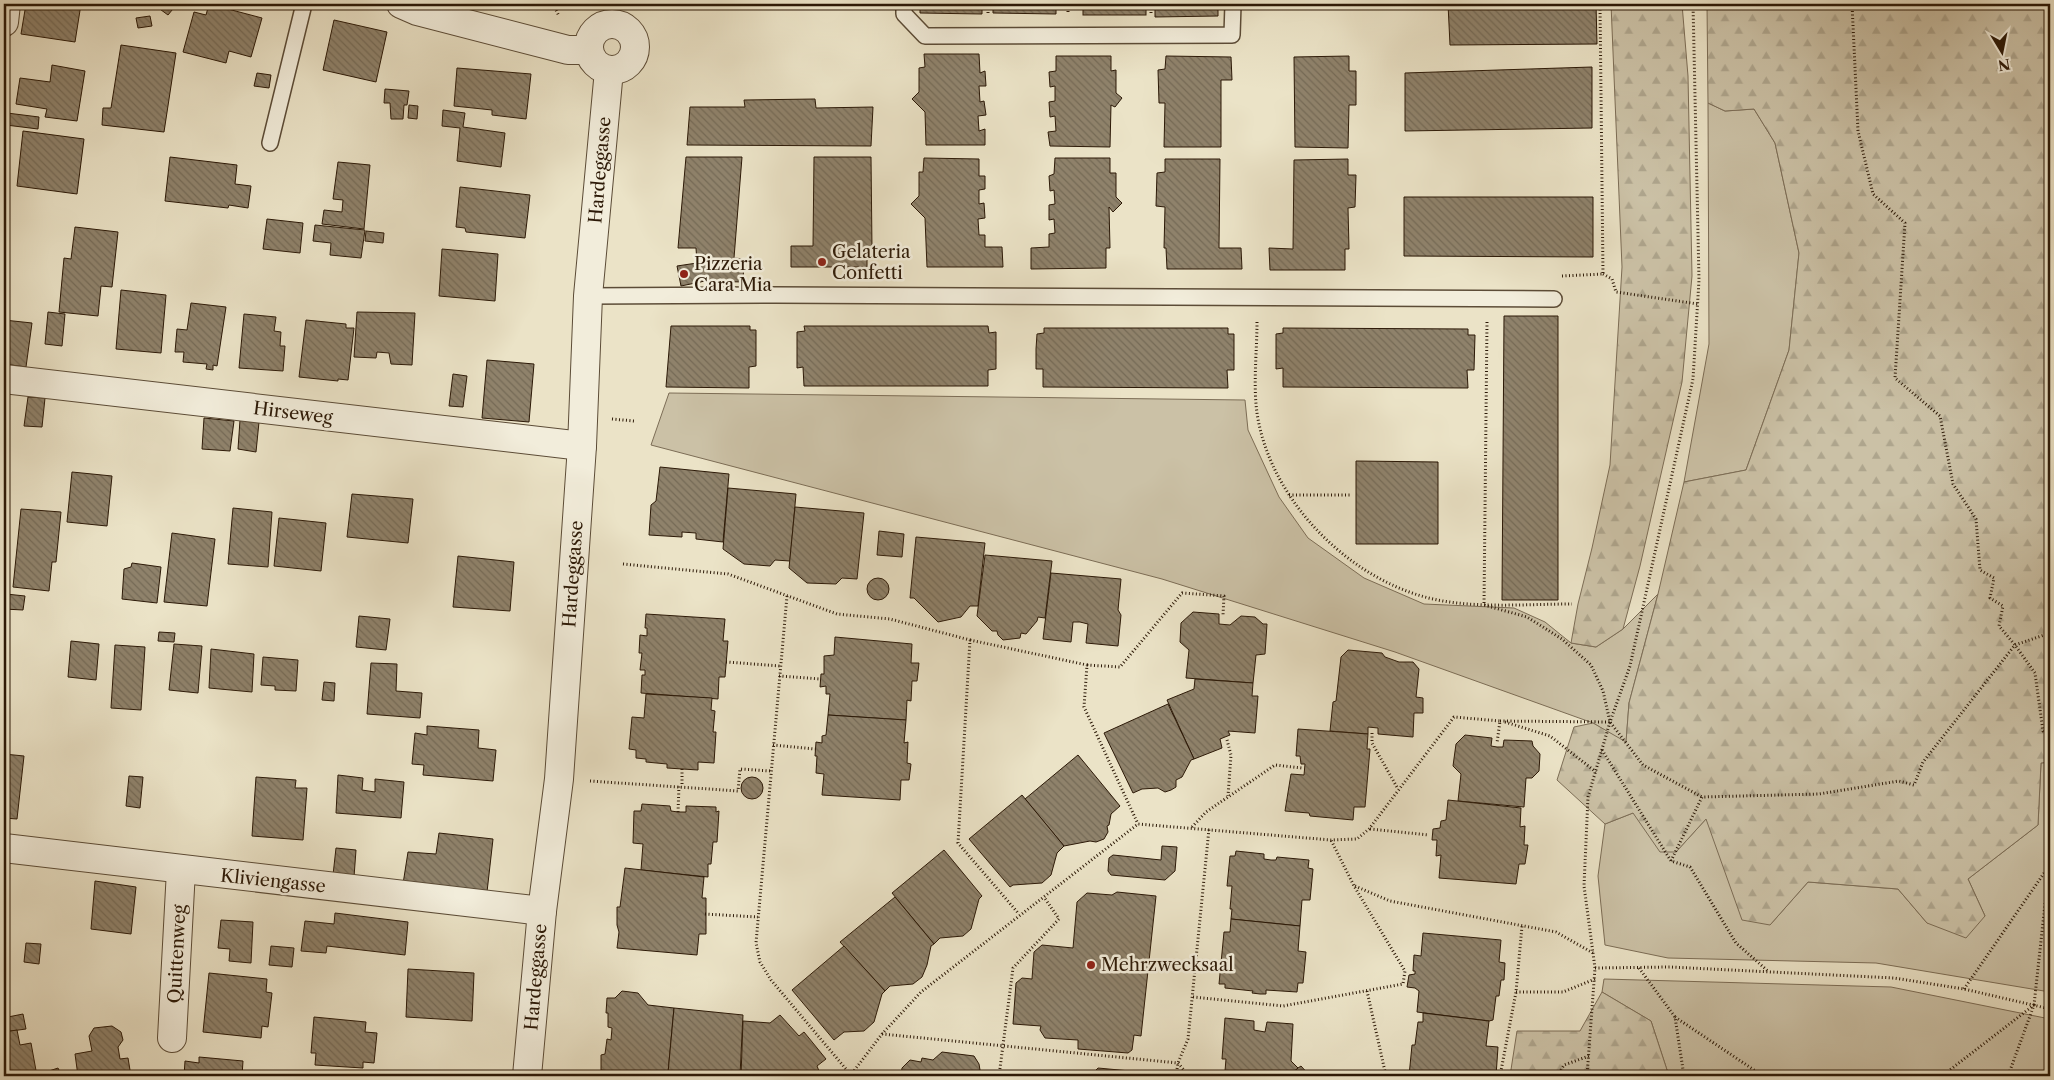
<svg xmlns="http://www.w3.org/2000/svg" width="2054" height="1080" viewBox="0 0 2054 1080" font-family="'Libre Caslon Text',serif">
<defs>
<pattern id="forest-firs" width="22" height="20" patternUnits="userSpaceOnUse" patternTransform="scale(1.25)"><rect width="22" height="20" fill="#cbc1a6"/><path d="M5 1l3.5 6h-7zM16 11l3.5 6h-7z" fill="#aea58d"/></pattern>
<pattern id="building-back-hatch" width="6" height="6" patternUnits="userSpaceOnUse" patternTransform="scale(1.25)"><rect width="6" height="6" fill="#8f826b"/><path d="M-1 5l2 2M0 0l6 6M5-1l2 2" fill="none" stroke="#756a56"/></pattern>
</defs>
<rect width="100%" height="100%" fill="#ebe3c7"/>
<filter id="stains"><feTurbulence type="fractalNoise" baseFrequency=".004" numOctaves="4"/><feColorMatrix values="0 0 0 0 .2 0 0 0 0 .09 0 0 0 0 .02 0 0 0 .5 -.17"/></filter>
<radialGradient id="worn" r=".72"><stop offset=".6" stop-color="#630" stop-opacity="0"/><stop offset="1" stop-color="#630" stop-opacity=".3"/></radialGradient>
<g fill="#cbc1a6" stroke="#7c6d56">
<path d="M1708,103L1725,111L1754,109L1775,143L1799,253L1789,350L1746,470L1684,482L1709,344Z"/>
<path d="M669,393L1245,400L1248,430L1279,497L1308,538L1364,578L1424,604L1514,608L1545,622L1571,643L1596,647L1623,629L1658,594L1629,703L1626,743L1593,723L1395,652L1162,579L651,445Z"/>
<path d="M2050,762V992L1876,963L1668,958L1605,945L1598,876L1605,824L1633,813L1676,852L1706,819L1770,925L1808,882L1898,889L1927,923L1985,916L1968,879L2038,825L2041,763Z"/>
<path d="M1604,979L1891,987L2050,1019V1076H1669L1651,1021L1602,992Z"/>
</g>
<g fill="url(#forest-firs)" stroke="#7c6d56">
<path d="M1611,4H1682L1688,76L1692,276L1682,382L1640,566L1623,629L1596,647L1571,643L1578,604L1592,548L1610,465L1622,267Z"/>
<path d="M1707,4H2050V762L2041,763L2038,825L1968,879L1985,916L1966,938L1927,923L1898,889L1808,882L1770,925L1742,920L1706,819L1676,852H1660L1633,813L1605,824L1557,780L1574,727L1593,723L1626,742L1629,703L1658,594L1684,482L1746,470L1789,350L1799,253L1775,143L1754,109L1725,111L1708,103Z"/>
<path d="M1602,992L1651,1021L1669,1076H1510L1517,1031H1580Z"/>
</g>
<g fill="url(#building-back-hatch)" stroke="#2c1907">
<path d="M26,4H81L75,42L21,34Z"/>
<path d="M153,4H177L168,15Z"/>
<path d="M209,4L262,18L251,57L229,51L226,63L183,52L194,12L206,15Z"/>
<path d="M920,4H982V14L920,13Z"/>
<path d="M993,4H1056V14L993,13Z"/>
<rect x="1083" y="4" width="63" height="11"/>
<path d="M1155,4H1218V16L1155,17Z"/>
<path d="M1448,4H1596L1597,44L1450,45Z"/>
<path d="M150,16L152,26L138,28L136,18Z"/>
<path d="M334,20L387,32L376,82L323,70Z"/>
<path d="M121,45L176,53L164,132L102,125L103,108H111Z"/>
<path d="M924,54H979L980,73L985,71L986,86H979L980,102L984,101L986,115L978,116L979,131L985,129V145H926L925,112L912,99L919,92V68L925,67Z"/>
<path d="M1056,56H1111V71L1116,70V93L1122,98L1115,107L1111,105L1110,147L1050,146L1048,132L1056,131L1055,116L1050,117L1049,102L1055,101V86L1050,87L1049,72L1056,71Z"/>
<path d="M1166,56L1231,57L1232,80H1221V147H1164L1165,103H1159L1158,70L1165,69Z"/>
<path d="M1349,56V71H1356V105H1349L1348,148L1295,147L1294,57Z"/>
<path d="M52,65L85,71L77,121L45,117L47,109L16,104L20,78L50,82Z"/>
<path d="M1592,67V128L1405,131V73Z"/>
<path d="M457,68L531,74L526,119L492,115V110L454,106Z"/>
<path d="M257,73L271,75L269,88L254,86Z"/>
<path d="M385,89L409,91L407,105H404L403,119H391L390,103H384Z"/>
<path d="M815,99L816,108L873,107L871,146L687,145L690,107H745L744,100Z"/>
<path d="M409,105L418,106L417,119L408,118Z"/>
<path d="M443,110L465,113L463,127L505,133L501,167L457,161L460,128L442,126Z"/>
<path d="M7,113L39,117L38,129L6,125Z"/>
<path d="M23,131L84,139L77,194L17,186Z"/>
<path d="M170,157L237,165L235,184L251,186L248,208L229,205L228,208L165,201Z"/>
<path d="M686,157H742L734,258L744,259L743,282L705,281L681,286L677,266L697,263L696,248H678Z"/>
<path d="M814,157H871L872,249L867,250V267H791V246H813Z"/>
<path d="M924,158L979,159V176H985V189L979,190V204L984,203L985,218L978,219L979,235H985V247H1002L1003,267H927L925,218L911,204L919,196V172H923Z"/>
<path d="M1055,158H1110V173H1116V197L1122,203L1113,212L1109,207L1110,248H1106V268L1031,269V248L1049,247V234L1055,233L1054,219L1049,220V205L1055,204L1054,190L1050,191L1049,176L1054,174Z"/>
<path d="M1165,159H1220L1219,248H1241L1242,269H1167L1166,248H1164L1165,207L1156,206L1157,173L1165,172Z"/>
<path d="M1348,159V175H1356L1355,207L1348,208L1349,249H1345V270H1270L1269,248L1293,249L1294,160Z"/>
<path d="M338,162L370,165L364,229L322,224L324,210L342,212L343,200L333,199Z"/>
<path d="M460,187L530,195L525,238L466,232L465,228L456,227Z"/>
<path d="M1404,197H1593V257L1404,256Z"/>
<path d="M267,219L303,223L300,253L263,249Z"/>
<path d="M315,225L365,230L361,258L330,255L331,243L313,241Z"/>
<path d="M75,227L118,232L112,287L101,286L98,316L59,312L64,258L71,259Z"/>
<path d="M366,231L384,233L383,243L365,241Z"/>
<path d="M442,249L498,254L495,301L439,296Z"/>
<path d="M121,290L166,295L161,353L116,349Z"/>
<path d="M191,303L226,307L217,366L213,365V370L206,369L207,364L183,362L184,352H175L177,329L187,330Z"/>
<path d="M48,312L65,314L62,346L45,344Z"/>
<path d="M357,312L415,313L412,365L391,364L389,353L377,352L376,358L354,357Z"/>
<path d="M244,314L276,317L274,331L281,332L280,346H285L283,371L239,368Z"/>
<path d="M1504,316H1558V600H1502Z"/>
<path d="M4,320L32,323L26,367L4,364Z"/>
<path d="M306,320L346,324V328H354L348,380L338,379V381L299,377Z"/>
<path d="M671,326H750V330H756V366L749,367V388L666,387Z"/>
<path d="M804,326H988L989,333L996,332V369L988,370V386H804L803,367L797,368V332L805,331Z"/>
<path d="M1044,328H1228V334H1234V370H1227L1228,388L1043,387V369H1036V349L1037,334L1044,333Z"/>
<path d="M1283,328L1468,329V335H1475L1474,370H1467L1468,388L1283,387V368L1276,369V334L1283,333Z"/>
<path d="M487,360L534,364L529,422L482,418Z"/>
<path d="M453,374L467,376L463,407L449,406Z"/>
<path d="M28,397L45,398L42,427L24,426Z"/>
<path d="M204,418L234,421L230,451L202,449Z"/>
<path d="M240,420L259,422L256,452L238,449Z"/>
<path d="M1356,461L1438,462V544H1356Z"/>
<path d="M660,467L729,474L723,542L696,539V533L682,532V537L649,535L651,505L656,501Z"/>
<path d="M72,472L112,476L107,526L67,522Z"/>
<path d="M728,488L796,494L790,561L775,560L770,566L744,564L723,549Z"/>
<path d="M352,494L413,499L408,543L347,537Z"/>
<path d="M795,507L864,513L857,579L842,578L836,584L807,583L789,568Z"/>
<path d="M233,508L272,512L268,567L228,564Z"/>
<path d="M21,509L61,512L56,562H52L49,591L13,587Z"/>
<path d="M279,518L326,523L321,571L274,566Z"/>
<path d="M879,531L904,534L902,557L877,555Z"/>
<path d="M172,533L215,539L207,606L164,602Z"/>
<path d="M4,537H6L5,554H4Z"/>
<path d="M916,537L985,543L978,606H970L961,617L938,622L914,598H910Z"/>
<path d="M985,555L1052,561L1045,618L1038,617L1037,621L1026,634L1021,633L1020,638L1003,640L998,635L997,631H992L977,616Z"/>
<path d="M458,556L514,562L510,611L453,607Z"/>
<path d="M132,563L161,567L157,603L122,599L124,569L131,567Z"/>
<path d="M1051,573L1121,579L1118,610L1121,615L1118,646L1086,643L1088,624L1080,622H1073L1071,642L1043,639Z"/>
<circle cx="878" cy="589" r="11"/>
<path d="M6,594L25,596L23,610L4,609Z"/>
<path d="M1193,612L1219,614V624L1230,625L1241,616L1255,617L1263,624H1267L1265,654L1256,655L1253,683L1186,678L1189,650L1180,642L1181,623Z"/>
<path d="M646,614L725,619L723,641H728L725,677H719L718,699L641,693L642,675H645V670H640L642,653H639L640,635L647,636V628H645Z"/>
<path d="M359,616L390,619L386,650L356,647Z"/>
<path d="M159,632L175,633L174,642L158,641Z"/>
<path d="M835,637L912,644L911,663H919L917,681H912L911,701L907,700L906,720L828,715L830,694H826V686L820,687L821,674H824V656L834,655Z"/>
<path d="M71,641L99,644L96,680L68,677Z"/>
<path d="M174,644L202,646L198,693L169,690Z"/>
<path d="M115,645L145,647L141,710L111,708Z"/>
<path d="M211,649L254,654L252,692L209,688Z"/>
<path d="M1348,650L1382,653L1385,657L1399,662H1413L1419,669L1416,697L1423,698V713H1414L1413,737L1378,734V728L1368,727V734L1330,731L1333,702L1336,701L1341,657Z"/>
<path d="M263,657L298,660L296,691L275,690V686L261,685Z"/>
<path d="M371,663L397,664L396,691L422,693L420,718L367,714Z"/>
<path d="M1195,679L1253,683L1252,696H1258L1255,733L1228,731L1230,735L1220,739L1222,748L1194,759L1167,700L1194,689Z"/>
<path d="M324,682L335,683L334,701L322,700Z"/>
<path d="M646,694L712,698L711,710L715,711L713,732H716L714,763L698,762V770L667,768V764L646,762V759L636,758V750L629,749L632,717L644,718Z"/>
<path d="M1168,704L1194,759L1191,760L1182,777L1176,780V787L1171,790L1165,792L1158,788L1142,789L1133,793L1104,733Z"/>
<path d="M828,715L906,720L904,743L908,742L907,763L911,764L909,780H901L900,800L822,795L824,774L816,773L817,756H815L816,742L822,743V736L826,735Z"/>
<path d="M427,726L479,730L478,748L496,750L493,781L423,775L424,765L412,764L415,733L427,735Z"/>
<path d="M1298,729L1368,734L1367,749H1370L1365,807H1354L1353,820L1310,816L1309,813L1285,811L1291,774L1304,775L1305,764H1301L1300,756H1296Z"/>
<path d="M1465,735L1492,738L1491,746L1497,747H1503L1504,740L1532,741L1533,746L1540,754L1539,771L1532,778H1526L1524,807L1458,801L1461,774L1453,766L1456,744Z"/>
<path d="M4,754L24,756L17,819L4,818Z"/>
<path d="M1078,755L1120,806L1111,814L1109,825L1107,826L1108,832L1104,839L1096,842L1090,841L1064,846L1025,799Z"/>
<path d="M338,775L363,778L362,790L375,792V779L404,782L401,818L336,813Z"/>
<path d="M129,776L143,777L140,808L126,806Z"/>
<circle cx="752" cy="788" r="11"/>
<path d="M256,777L296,780L295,788H307L303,840L252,836Z"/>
<path d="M1022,795L1064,846L1057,853L1051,875L1042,883L1013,885L1010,887L969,839Z"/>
<path d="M1448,800L1521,808L1520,827L1525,826L1524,845H1528L1525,864H1519L1516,884L1439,878L1441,855L1436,856L1437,840H1432L1433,829L1440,828L1441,821L1446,820Z"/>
<path d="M642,804L670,806L671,811L678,812H686V806L716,807V812L719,811L717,842H713L711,864H708V877L641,870L643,844L633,843L634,811H641Z"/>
<path d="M439,833L493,839L487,892L403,884L408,852L436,854Z"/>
<path d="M1162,846L1177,847L1175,871L1165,880L1111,875L1108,871L1109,858L1113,855L1161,860Z"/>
<path d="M336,848L356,850L354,877L333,875Z"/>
<path d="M944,850L982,896L979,899L971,929L963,936L940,938L934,944L892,893Z"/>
<path d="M1236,851L1264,854V859L1271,860H1276L1277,857L1309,860L1308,868L1313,869L1310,900H1302L1300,926L1231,919L1232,909H1230L1232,886H1227L1230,856H1235Z"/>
<path d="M625,868L704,877L702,898H706V934H699L697,955L617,948L619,932L617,925V907H620Z"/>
<path d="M95,881L136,887L131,934L91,929Z"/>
<path d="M1117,892L1156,896L1141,1036L1134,1035L1132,1050L1128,1053L1078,1049V1040L1045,1038L1040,1030L1041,1026L1013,1024L1016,983L1022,978L1032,979L1034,952L1042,945L1073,948L1077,902L1087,893L1112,895Z"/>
<path d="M895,897L934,944L931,946L927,965L922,977L913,984L890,986L885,991L840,942Z"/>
<path d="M335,913L408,922L405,955L327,946L326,953L301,951L305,921L334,924Z"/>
<path d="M1231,919L1300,926L1298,951L1306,952L1303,983H1298L1297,992L1266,990V994H1260L1252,993L1253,991L1225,988V984H1219L1224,932H1230Z"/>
<path d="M221,920L253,922L251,963L229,961L230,949L218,948Z"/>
<path d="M1423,933L1501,940L1499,962L1505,963L1504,980H1501L1499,996H1496L1493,1020L1489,1021L1417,1012L1419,991L1415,988L1407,987L1409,975L1415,974V971H1413L1414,955L1421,956Z"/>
<path d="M26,943L41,944L39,964L24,962Z"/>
<path d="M271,946L294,948L292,967L269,965Z"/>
<path d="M844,946L885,991L882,994L874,1022L864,1031L844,1032L834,1040L792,990Z"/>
<path d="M408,969L474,973L472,1021L406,1017Z"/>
<path d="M209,973L267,979L266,992L272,993L268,1027L262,1026L261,1038L203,1032Z"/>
<path d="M622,991L638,993L648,1005L674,1008L668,1073L641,1071L635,1076H614L609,1071L601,1070V1055L605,1054L607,1039L611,1040L612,1028L608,1027V1013H606L607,998H615Z"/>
<path d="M4,992L8,1017L23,1014L26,1029L4,1032Z"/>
<path d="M674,1008L743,1015L740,1075L684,1076L683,1074L668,1073Z"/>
<path d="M1423,1013L1489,1021L1486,1046L1498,1047L1496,1076H1409L1412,1045H1415L1418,1022H1423Z"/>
<path d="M780,1015L799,1036L804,1032L826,1059L817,1066L819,1071L811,1076H741L743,1021L770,1023Z"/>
<path d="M314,1017L366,1022L365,1032L377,1033L374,1063L363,1062V1068L315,1065L316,1053H311Z"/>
<path d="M1225,1018L1254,1021V1030L1265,1032L1267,1022L1293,1024L1291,1061L1298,1068L1289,1076H1230L1225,1071L1226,1059H1222Z"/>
<path d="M112,1026L121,1032L123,1040L118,1047L120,1059L128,1058L131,1076H78L75,1054L92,1051L89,1036L94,1028Z"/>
<path d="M17,1030L20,1045L31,1043L37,1076H5L4,1032Z"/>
<path d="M942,1052L974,1056L979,1064L981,1076H901L902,1068L910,1060L921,1062L922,1058L933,1060Z"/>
<path d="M199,1057L243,1061L242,1076H184L185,1061L199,1063Z"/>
<path d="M1301,1066L1310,1076H1289L1298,1068Z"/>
<path d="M58,1068L62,1076H48L46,1072Z"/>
<path d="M1098,1068L1130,1071L1134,1076H1062L1065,1074L1078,1075L1081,1072L1093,1073Z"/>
<path d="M308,1074L330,1076H307Z"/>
</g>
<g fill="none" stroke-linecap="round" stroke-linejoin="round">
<g stroke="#5c4c37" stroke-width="18">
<g id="lane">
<path d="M904,4V14L925,36L1232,35L1233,4"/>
<path d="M270,143L304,4"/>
<path d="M588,296L776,295L1554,299"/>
</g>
</g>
<g stroke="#5c4c37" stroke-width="30">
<g id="street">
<path d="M401,4L417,11L568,50H588"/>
<path d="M4,22L6,4"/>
<circle cx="612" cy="47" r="23"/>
<path d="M4,379L582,446"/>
<path d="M4,848L542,911"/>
<path d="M172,1038L181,870"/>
<path d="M527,1076L542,911L559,779L582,446L588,296L609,70"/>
</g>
</g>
<g stroke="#2c1907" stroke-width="3" stroke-dasharray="1 2.5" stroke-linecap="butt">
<path d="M553,4L559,16"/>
<path d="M1852,4L1858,131L1873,194L1905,223L1895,378L1940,416L1953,484L1976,519L1980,570L1994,578L1990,598L2003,606L1999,626L2015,645L2035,673L2043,731L2050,735"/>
<path d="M1068,12V4"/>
<path d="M988,13V4"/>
<path d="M1151,13V4"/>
<path d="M1603,274L1612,279L1616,292L1698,304"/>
<path d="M1562,276L1603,274L1600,4"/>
<path d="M1257,322C1257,351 1253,384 1257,413C1270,502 1354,586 1443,601C1485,608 1529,604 1572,604"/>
<path d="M1487,322L1484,605L1527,617L1562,639L1591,665L1603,691L1610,722L1643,765L1702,797"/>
<path d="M612,419L634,421"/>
<path d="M1289,495H1350"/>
<path d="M623,564L728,574L837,614L890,619L970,640L958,843L1019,914"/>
<path d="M787,596L756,943L760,962L771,980L851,1075"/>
<path d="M970,640L1087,665L1084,707L1138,824"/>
<path d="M726,662L780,666"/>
<path d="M1087,665L1120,667L1182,593L1224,596L1223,615"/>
<path d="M779,676L820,679"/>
<path d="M1500,721L1610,722"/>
<path d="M1505,722L1550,736L1596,772"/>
<path d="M1372,733V743L1398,789"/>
<path d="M1227,740L1231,755L1228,796"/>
<path d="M773,745L815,749"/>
<path d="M1602,750L1671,861L1690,867L1736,943L1769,972"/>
<path d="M682,769V786"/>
<path d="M590,781L738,791L740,769L771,771"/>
<path d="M678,812L679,786"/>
<path d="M1192,827L1206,812L1275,765L1302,768"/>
<path d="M1370,829L1429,835"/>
<path d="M1671,861L1702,797L1819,794L1899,781L1914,785L1923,762L2015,645L2050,633"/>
<path d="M1355,886L1390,901L1556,932L1593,953"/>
<path d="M705,914L758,917"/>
<path d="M1595,968L1670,967L1894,978L1964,989L2050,1009"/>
<path d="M1639,968L1675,1017L1684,1076"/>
<path d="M1964,989L2049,866"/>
<path d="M1367,991L1386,1076"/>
<path d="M1516,992H1563L1595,979"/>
<path d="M1193,997L1283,1006L1403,984L1405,971L1354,886L1331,840"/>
<path d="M2034,1005L2050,858"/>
<path d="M1675,1017L1763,1076"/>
<path d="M882,1034L1178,1063L1189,1076"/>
<path d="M850,1076L882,1034L921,992L1138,824L1331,840L1357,839L1369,829L1454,717L1500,721L1497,743"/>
<path d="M999,1076L1013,968L1059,919L1044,897"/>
<path d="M1176,1076L1178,1063L1188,1039L1209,829"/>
<path d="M1500,1076L1516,992L1522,926"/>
<path d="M1557,1076L1564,1065L1589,1056"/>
<path d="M1587,1076L1595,968L1584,886L1588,797L1610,722L1630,666L1693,379L1699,280L1693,4"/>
<path d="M1942,1076L2034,1005L2008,1076"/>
</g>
<use href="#lane" stroke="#f2eddb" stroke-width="15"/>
<use href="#street" stroke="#f2eddb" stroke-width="28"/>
</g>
<g fill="#8f2418" stroke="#f2eddb" stroke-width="2">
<circle cx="822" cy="262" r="5"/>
<circle cx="684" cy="274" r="5"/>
<circle cx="1091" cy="965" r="5"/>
</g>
<g text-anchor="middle" stroke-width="5" stroke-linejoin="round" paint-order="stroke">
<g font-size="18" fill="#2c1907" stroke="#f2eddb">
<text transform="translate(600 170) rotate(-85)" y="6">Hardeggasse</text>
<text transform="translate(293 413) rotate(7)" y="6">Hirseweg</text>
<text transform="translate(573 574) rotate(-86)" y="6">Hardeggasse</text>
<text transform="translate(273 881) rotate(6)" y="6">Kliviengasse</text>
<text transform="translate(177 954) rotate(-87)" y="6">Quittenweg</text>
<text transform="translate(536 977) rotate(-85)" y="6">Hardeggasse</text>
</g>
<g font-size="18" fill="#2c1907" stroke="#f2eddb" text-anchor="start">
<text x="832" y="258">Gelateria<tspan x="832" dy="21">Confetti</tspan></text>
<text x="694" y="270">Pizzeria<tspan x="694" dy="21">Cara Mia</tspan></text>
<text x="1101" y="971">Mehrzwecksaal</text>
</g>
</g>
<rect width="2054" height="1080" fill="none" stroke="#ebe3c7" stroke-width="20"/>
<rect x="5" y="5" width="2044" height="1070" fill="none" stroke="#2c1907" stroke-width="2.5"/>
<rect x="10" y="10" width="2034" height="1060" fill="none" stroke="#2c1907"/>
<g transform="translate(2002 52) rotate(170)" stroke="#f2eddb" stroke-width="4" paint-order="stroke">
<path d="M0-4L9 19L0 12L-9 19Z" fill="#2c1907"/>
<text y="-8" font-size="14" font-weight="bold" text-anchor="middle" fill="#2c1907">N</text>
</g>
<rect width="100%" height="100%" filter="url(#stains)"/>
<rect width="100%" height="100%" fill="url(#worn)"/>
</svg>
